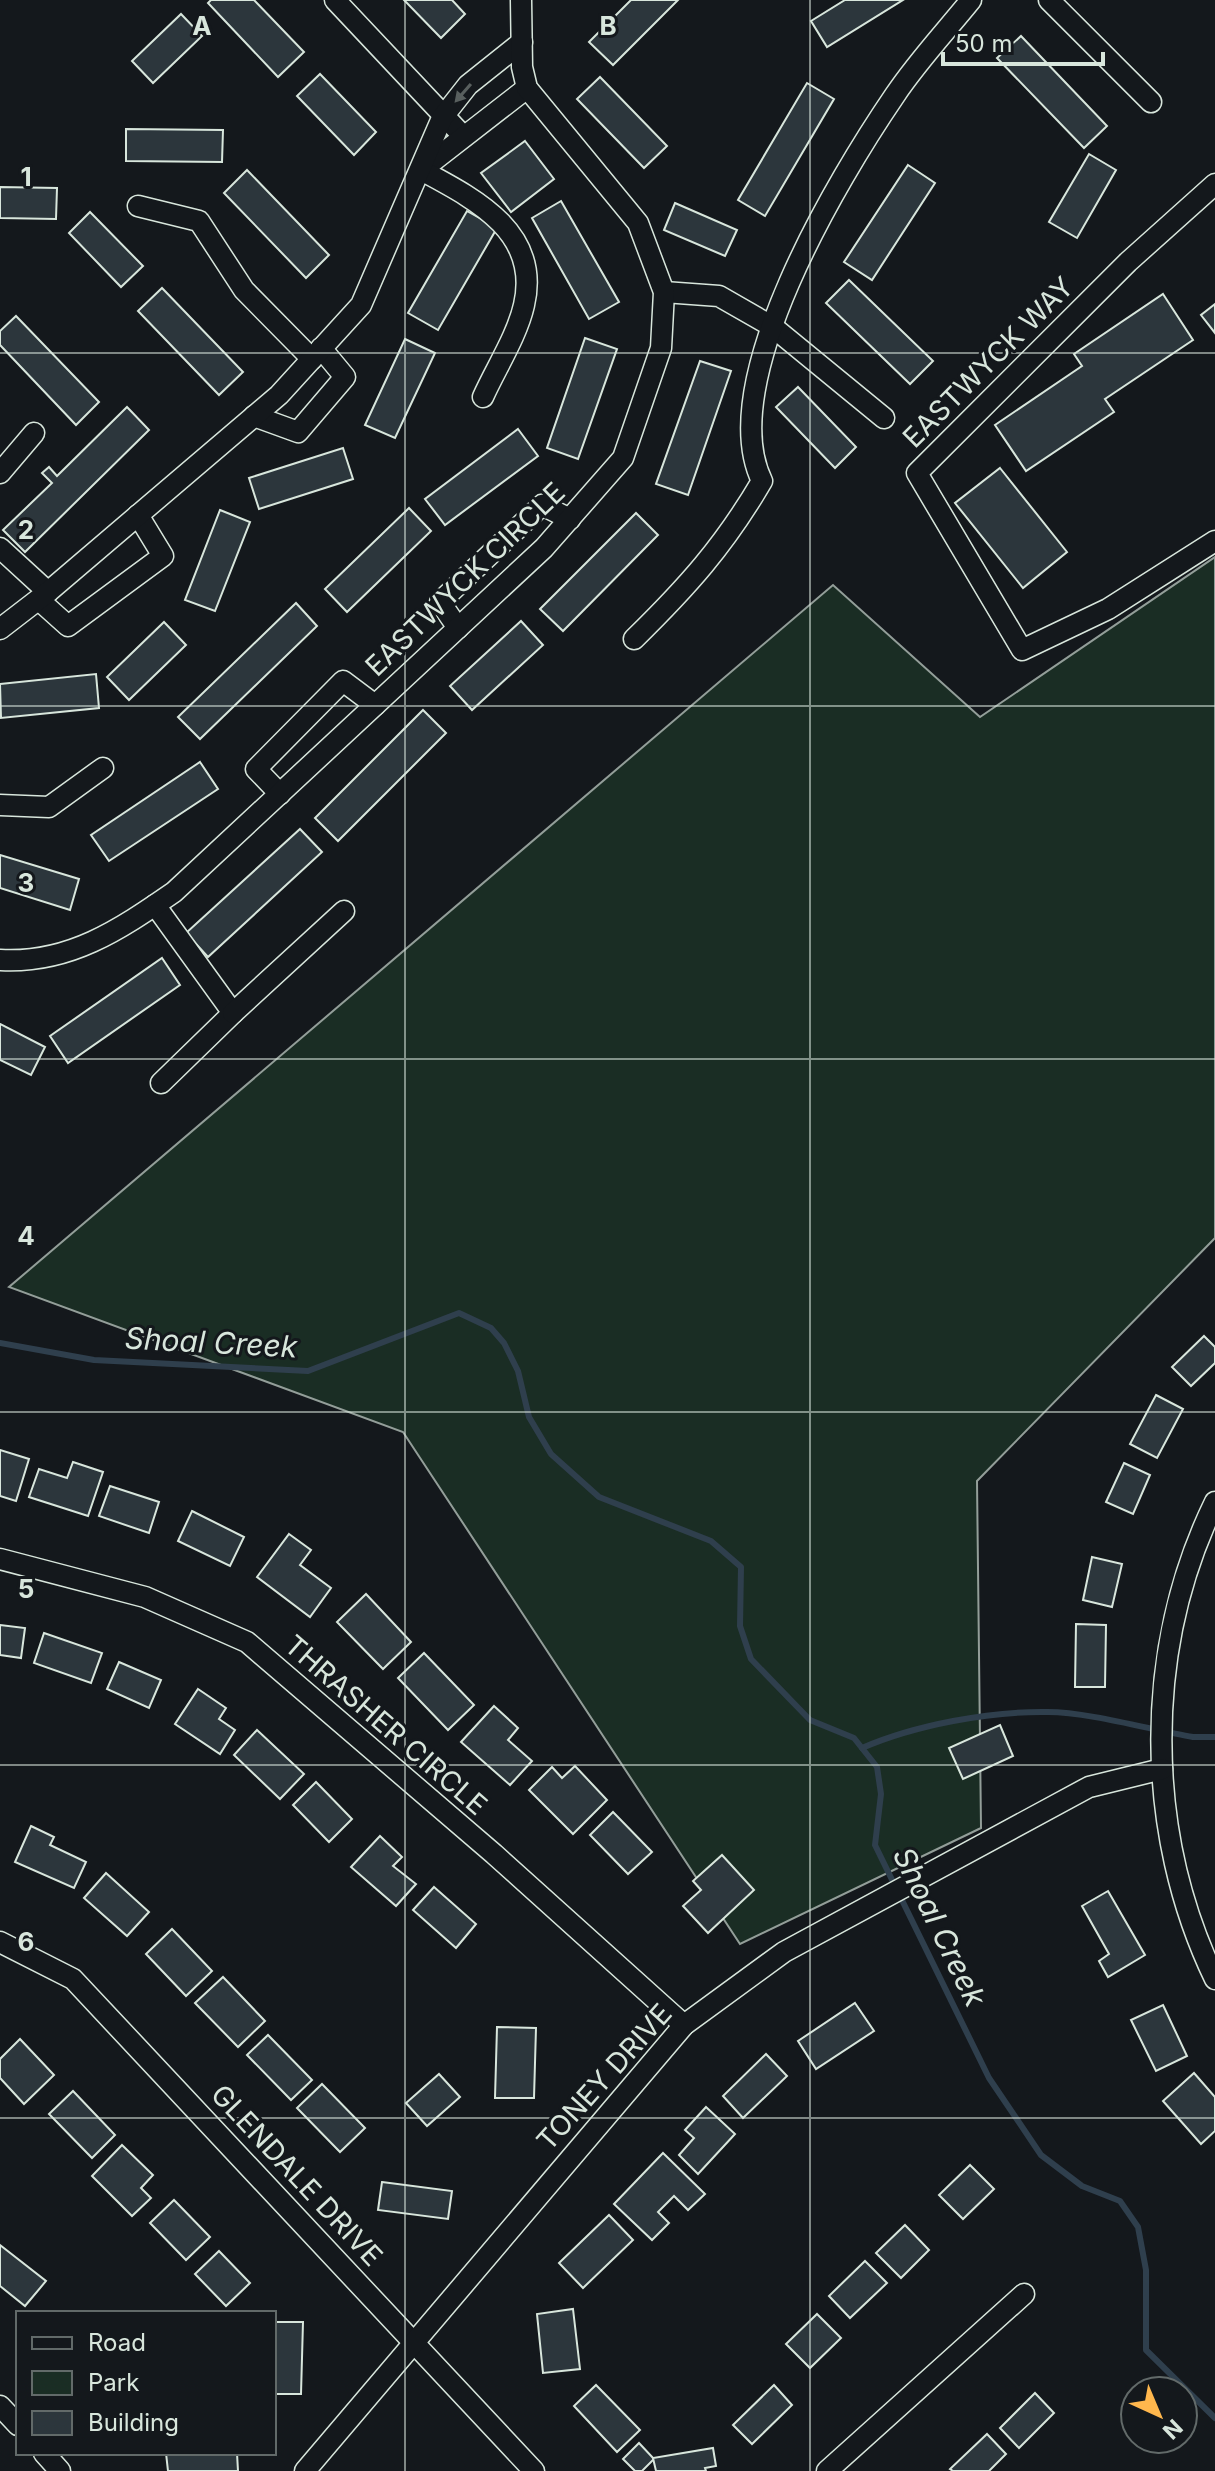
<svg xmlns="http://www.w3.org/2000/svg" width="1215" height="2471" viewBox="0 0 1215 2471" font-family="Inter,sans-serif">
<rect width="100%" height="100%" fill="#14181c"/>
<path fill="#1a2d24" stroke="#939e99" stroke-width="2" d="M1215,557V1238L977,1481L981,1828L740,1944L403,1432L9,1287L833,585L980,717Z"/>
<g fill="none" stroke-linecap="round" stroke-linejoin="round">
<g stroke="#2f3f4d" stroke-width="6">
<path d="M0,1343L94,1360L308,1371L459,1313L491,1328L504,1343L518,1371L529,1417L551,1454L599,1497L711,1541L741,1567L740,1626L751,1659L810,1720L854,1738L877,1767L881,1794L875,1845L989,2078L1041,2155L1082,2186L1120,2201L1138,2227L1146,2270V2350L1215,2418"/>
<path d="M862,1748C915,1725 990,1711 1048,1712C1088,1712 1152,1730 1193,1737H1215"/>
</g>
</g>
<g fill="#2c363c" stroke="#d8e6dc" stroke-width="2">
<path d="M211,0H254L304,52L278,77L208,3Z"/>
<path d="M404,0H452L465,14L441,38Z"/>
<path d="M631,0H678L613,65L589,42Z"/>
<path d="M845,0H903L827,47L811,21Z"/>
<path d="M181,14L202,36L153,83L132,61Z"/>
<path d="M1021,36L1107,126L1084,148L997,58Z"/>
<path d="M320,74L376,132L354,155L297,96Z"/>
<path d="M600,77L667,146L644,168L577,99Z"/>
<path d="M807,83L834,99L765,216L738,200Z"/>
<path d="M126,129L223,130L222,162L126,161Z"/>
<path d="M525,141L554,179L511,212L481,173Z"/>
<path d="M1089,154L1116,170L1077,238L1049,222Z"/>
<path d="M908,165L935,183L872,280L844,262Z"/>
<path d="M247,170L329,255L306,278L224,193Z"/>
<path d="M0,187L57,188L56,219L0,218Z"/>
<path d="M561,201L619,302L589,319L532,218Z"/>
<path d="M675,203L737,230L725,256L664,230Z"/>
<path d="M467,211L497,228L438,330L408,313Z"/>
<path d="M90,212L143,266L121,287L69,233Z"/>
<path d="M849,280L933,361L910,384L826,303Z"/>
<path d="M162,288L243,372L219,395L138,311Z"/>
<path d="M1163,294L1193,340L1105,399L1114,412L1026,471L995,425L1082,366L1074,354Z"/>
<path d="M1215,304V333L1201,315Z"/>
<path d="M16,316L99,402L76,425L0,345V331Z"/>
<path d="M585,338L617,349L578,459L547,448Z"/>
<path d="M405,339L435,353L395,438L365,425Z"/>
<path d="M700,361L731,371L688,495L656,484Z"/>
<path d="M798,387L856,447L835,468L776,407Z"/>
<path d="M127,407L149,430L25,552L3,530L52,483L42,473L49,467L57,476Z"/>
<path d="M518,429L538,456L445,525L425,499Z"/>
<path d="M343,448L353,479L259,509L249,478Z"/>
<path d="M1000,468L1067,552L1023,588L955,503Z"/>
<path d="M409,508L431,531L347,612L325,589Z"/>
<path d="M220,510L250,522L215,611L185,600Z"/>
<path d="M636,513L658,535L563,631L540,609Z"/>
<path d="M296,603L317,626L200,739L178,717Z"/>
<path d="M521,621L543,645L472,710L450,686Z"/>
<path d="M164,622L186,645L129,700L107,677Z"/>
<path d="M96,674L99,708L1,718L0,684Z"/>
<path d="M423,710L446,733L338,841L315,818Z"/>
<path d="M200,762L218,789L109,861L91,835Z"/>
<path d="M300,829L322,852L208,957L186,933Z"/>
<path d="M0,855L79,879L70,910L0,888Z"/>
<path d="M162,958L180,985L68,1063L50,1036Z"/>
<path d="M0,1024L45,1047L31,1075L0,1060Z"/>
<path d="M1204,1336L1215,1347V1363L1191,1386L1172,1367Z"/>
<path d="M1156,1395L1183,1409L1157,1458L1130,1444Z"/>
<path d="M0,1450L29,1459L16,1501L0,1496Z"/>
<path d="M73,1462L103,1472L88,1516L29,1497L39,1469L67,1478Z"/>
<path d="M1124,1463L1150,1475L1133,1514L1106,1502Z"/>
<path d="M110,1486L159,1502L149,1533L99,1516Z"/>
<path d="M192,1511L244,1537L230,1566L178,1541Z"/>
<path d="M289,1534L311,1550L300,1565L331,1588L310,1617L257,1577Z"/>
<path d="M1092,1557L1122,1564L1112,1607L1083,1600Z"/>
<path d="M366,1594L411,1642L383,1669L337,1622Z"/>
<path d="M1076,1624L1106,1625L1105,1687H1075Z"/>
<path d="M0,1625L25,1628L21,1658L0,1655Z"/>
<path d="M44,1633L102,1653L91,1683L34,1663Z"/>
<path d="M424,1653L474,1705L448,1730L398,1678Z"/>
<path d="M119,1662L161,1680L149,1708L107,1689Z"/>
<path d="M198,1689L226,1708L219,1719L235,1730L220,1754L175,1724Z"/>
<path d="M494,1706L518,1728L508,1740L532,1761L510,1785L461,1742Z"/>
<path d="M1000,1725L1013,1756L963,1779L949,1748Z"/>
<path d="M257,1730L304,1774L280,1799L234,1755Z"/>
<path d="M575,1766L607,1800L573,1834L529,1790L552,1767L562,1778Z"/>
<path d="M316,1782L352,1819L329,1842L293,1805Z"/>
<path d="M613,1812L652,1852L628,1874L590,1835Z"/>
<path d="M31,1826L54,1837L50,1845L86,1862L74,1888L15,1862Z"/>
<path d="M380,1836L402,1857L393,1866L416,1884L396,1906L351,1867Z"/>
<path d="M722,1855L754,1890L708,1933L683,1906L701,1890L693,1881Z"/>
<path d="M106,1873L149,1912L127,1936L84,1898Z"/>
<path d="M434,1887L476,1924L456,1948L413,1910Z"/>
<path d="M1108,1891L1145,1955L1108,1977L1099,1961L1109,1954L1082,1906Z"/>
<path d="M172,1929L212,1971L186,1996L146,1954Z"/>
<path d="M223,1977L265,2021L238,2047L195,2003Z"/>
<path d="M855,2003L874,2031L816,2069L798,2041Z"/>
<path d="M1163,2005L1187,2056L1156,2071L1131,2020Z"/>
<path d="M497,2027L536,2028L534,2098H495Z"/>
<path d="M268,2035L312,2080L291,2100L247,2055Z"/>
<path d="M20,2039L54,2075L24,2104L0,2078V2059Z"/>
<path d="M766,2054L787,2076L743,2118L723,2096Z"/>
<path d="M1194,2073L1215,2097V2131L1201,2144L1163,2101Z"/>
<path d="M439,2074L460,2097L427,2126L406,2103Z"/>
<path d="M322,2084L365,2128L340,2152L297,2108Z"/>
<path d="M73,2091L115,2135L92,2158L49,2114Z"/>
<path d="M706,2107L735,2134L698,2174L679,2155L694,2138L685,2130Z"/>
<path d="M122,2145L153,2175L141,2188L151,2198L132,2216L92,2176Z"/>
<path d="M663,2153L705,2194L688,2210L674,2196L658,2212L669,2223L652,2240L614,2204Z"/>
<path d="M970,2165L994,2189L963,2219L939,2195Z"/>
<path d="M382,2182L452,2191L448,2219L378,2210Z"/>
<path d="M174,2200L210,2237L186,2260L150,2223Z"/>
<path d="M609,2215L633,2240L583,2288L559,2263Z"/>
<path d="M905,2225L929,2250L901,2278L876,2253Z"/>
<path d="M0,2245L46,2281L25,2306L0,2286Z"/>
<path d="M219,2251L250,2283L226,2306L195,2274Z"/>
<path d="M865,2261L887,2283L850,2318L829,2296Z"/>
<path d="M573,2309L580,2369L543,2373L537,2314Z"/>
<path d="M817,2314L841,2338L810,2368L786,2344Z"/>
<path d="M274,2322H303L301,2394H274Z"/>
<path d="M596,2385L640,2430L617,2452L574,2406Z"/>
<path d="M774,2385L792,2405L752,2444L733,2425Z"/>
<path d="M1035,2393L1054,2413L1019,2448L1000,2428Z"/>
<path d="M987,2434L1006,2454L989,2471H953L950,2469Z"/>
<path d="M639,2443L654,2459L642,2471H635L623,2459Z"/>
<path d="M713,2448L716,2466L705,2468L706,2471H656L653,2458Z"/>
<path d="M166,2453H237L238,2471H168Z"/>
</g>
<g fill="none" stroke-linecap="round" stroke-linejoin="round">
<g stroke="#d8e6dc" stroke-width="23">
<g id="minor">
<path d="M335,0L463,136"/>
<path d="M1049,0L1151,102"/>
<path d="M424,168L527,88"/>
<path d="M421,170C475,199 541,232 524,305C517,336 496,368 483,397"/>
<path d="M1215,184L1128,262L917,473L1022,650L1108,609L1215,541"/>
<path d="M138,206L199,221L244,290L312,359"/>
<path d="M664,292L719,296L773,327L884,418"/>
<path d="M254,416L298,432L345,377L321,348"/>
<path d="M0,473L34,433"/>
<path d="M0,548L48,592"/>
<path d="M39,600L68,626L163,556L138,515"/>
<path d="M458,628L440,602L542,505L570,519"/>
<path d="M0,629L48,592L279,395L361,305L442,118L468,85L522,42"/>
<path d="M634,639C687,587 724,546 762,481C714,383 839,177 895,95C917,62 946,31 971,0"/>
<path d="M280,794L256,769L343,681L375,705"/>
<path d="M0,805L49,807L103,768"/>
<path d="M155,905L233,1013L161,1083"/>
<path d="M0,960C69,964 119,930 174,892L544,548L623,458L661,348L664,292L638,223L527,88L522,67L521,0"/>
<path d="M233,1013L344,911"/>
<path d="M1215,1502C1143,1649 1144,1832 1215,1979"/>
<path d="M0,1559L145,1597L247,1642L494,1854L684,2025"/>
<path d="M0,1942L73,1979L534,2471"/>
<path d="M0,2406L18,2425"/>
<path d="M44,2453L60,2471"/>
<path d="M305,2471L684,2025L784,1952L1089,1787L1162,1769"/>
<path d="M827,2471L1024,2294"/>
</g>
</g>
<use href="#minor" stroke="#14181c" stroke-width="20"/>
</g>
<defs><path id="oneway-solid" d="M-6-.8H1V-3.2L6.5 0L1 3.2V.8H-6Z" transform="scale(2)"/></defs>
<use fill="#59605f" href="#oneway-solid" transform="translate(463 93) rotate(131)"/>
<path fill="none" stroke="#d8e6dc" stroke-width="2" stroke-opacity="0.55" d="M405,0V2471M810,0V2471M0,353H1215M0,706H1215M0,1059H1215M0,1412H1215M0,1765H1215M0,2118H1215"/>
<g text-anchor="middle" stroke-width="6" stroke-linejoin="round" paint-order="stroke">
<g font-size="28" fill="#d8e6dc" stroke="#14181c">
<text transform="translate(988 362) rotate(-45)" y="10">EASTWYCK WAY</text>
<text transform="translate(465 579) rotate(-44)" y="10">EASTWYCK CIRCLE</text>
<text transform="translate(386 1725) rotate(41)" y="10">THRASHER CIRCLE</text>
<text transform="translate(604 2077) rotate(-48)" y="10">TONEY DRIVE</text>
<text transform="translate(297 2175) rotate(47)" y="10">GLENDALE DRIVE</text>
</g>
<g font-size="30" font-style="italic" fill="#d8e6dc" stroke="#14181c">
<text transform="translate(211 1343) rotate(3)" y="10">Shoal Creek</text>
<text transform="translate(939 1927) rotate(64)" y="10">Shoal Creek</text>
</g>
</g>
<g font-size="26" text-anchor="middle" font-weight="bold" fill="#d8e6dc" stroke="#14181c" stroke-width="6" stroke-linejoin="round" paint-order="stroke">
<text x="202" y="35">A</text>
<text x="608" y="35">B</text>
<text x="26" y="186">1</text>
<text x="26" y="539">2</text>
<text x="26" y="892">3</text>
<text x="26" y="1245">4</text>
<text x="26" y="1598">5</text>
<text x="26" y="1951">6</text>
</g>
<rect x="16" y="2311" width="260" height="144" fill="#14181c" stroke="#626a69" stroke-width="2"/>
<rect x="32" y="2337" width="40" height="12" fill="#14181c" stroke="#626a69" stroke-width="2"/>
<text x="88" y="2351" font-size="24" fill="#d8e6dc">Road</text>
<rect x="32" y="2371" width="40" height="24" fill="#1a2d24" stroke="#626a69" stroke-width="2"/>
<text x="88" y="2391" font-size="24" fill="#d8e6dc">Park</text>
<rect x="32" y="2411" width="40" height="24" fill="#2c363c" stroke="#626a69" stroke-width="2"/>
<text x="88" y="2431" font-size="24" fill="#d8e6dc">Building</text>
<g transform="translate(1159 2415) rotate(136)"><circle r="38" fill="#14181c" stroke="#626a69" stroke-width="2"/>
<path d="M0-6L14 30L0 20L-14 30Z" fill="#ffb74d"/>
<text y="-12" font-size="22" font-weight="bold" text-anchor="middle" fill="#d8e6dc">N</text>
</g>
<path d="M943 52v12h160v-12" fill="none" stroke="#d8e6dc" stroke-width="4"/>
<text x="955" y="52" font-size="24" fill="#d8e6dc" stroke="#14181c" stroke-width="6" paint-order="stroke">50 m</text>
</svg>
